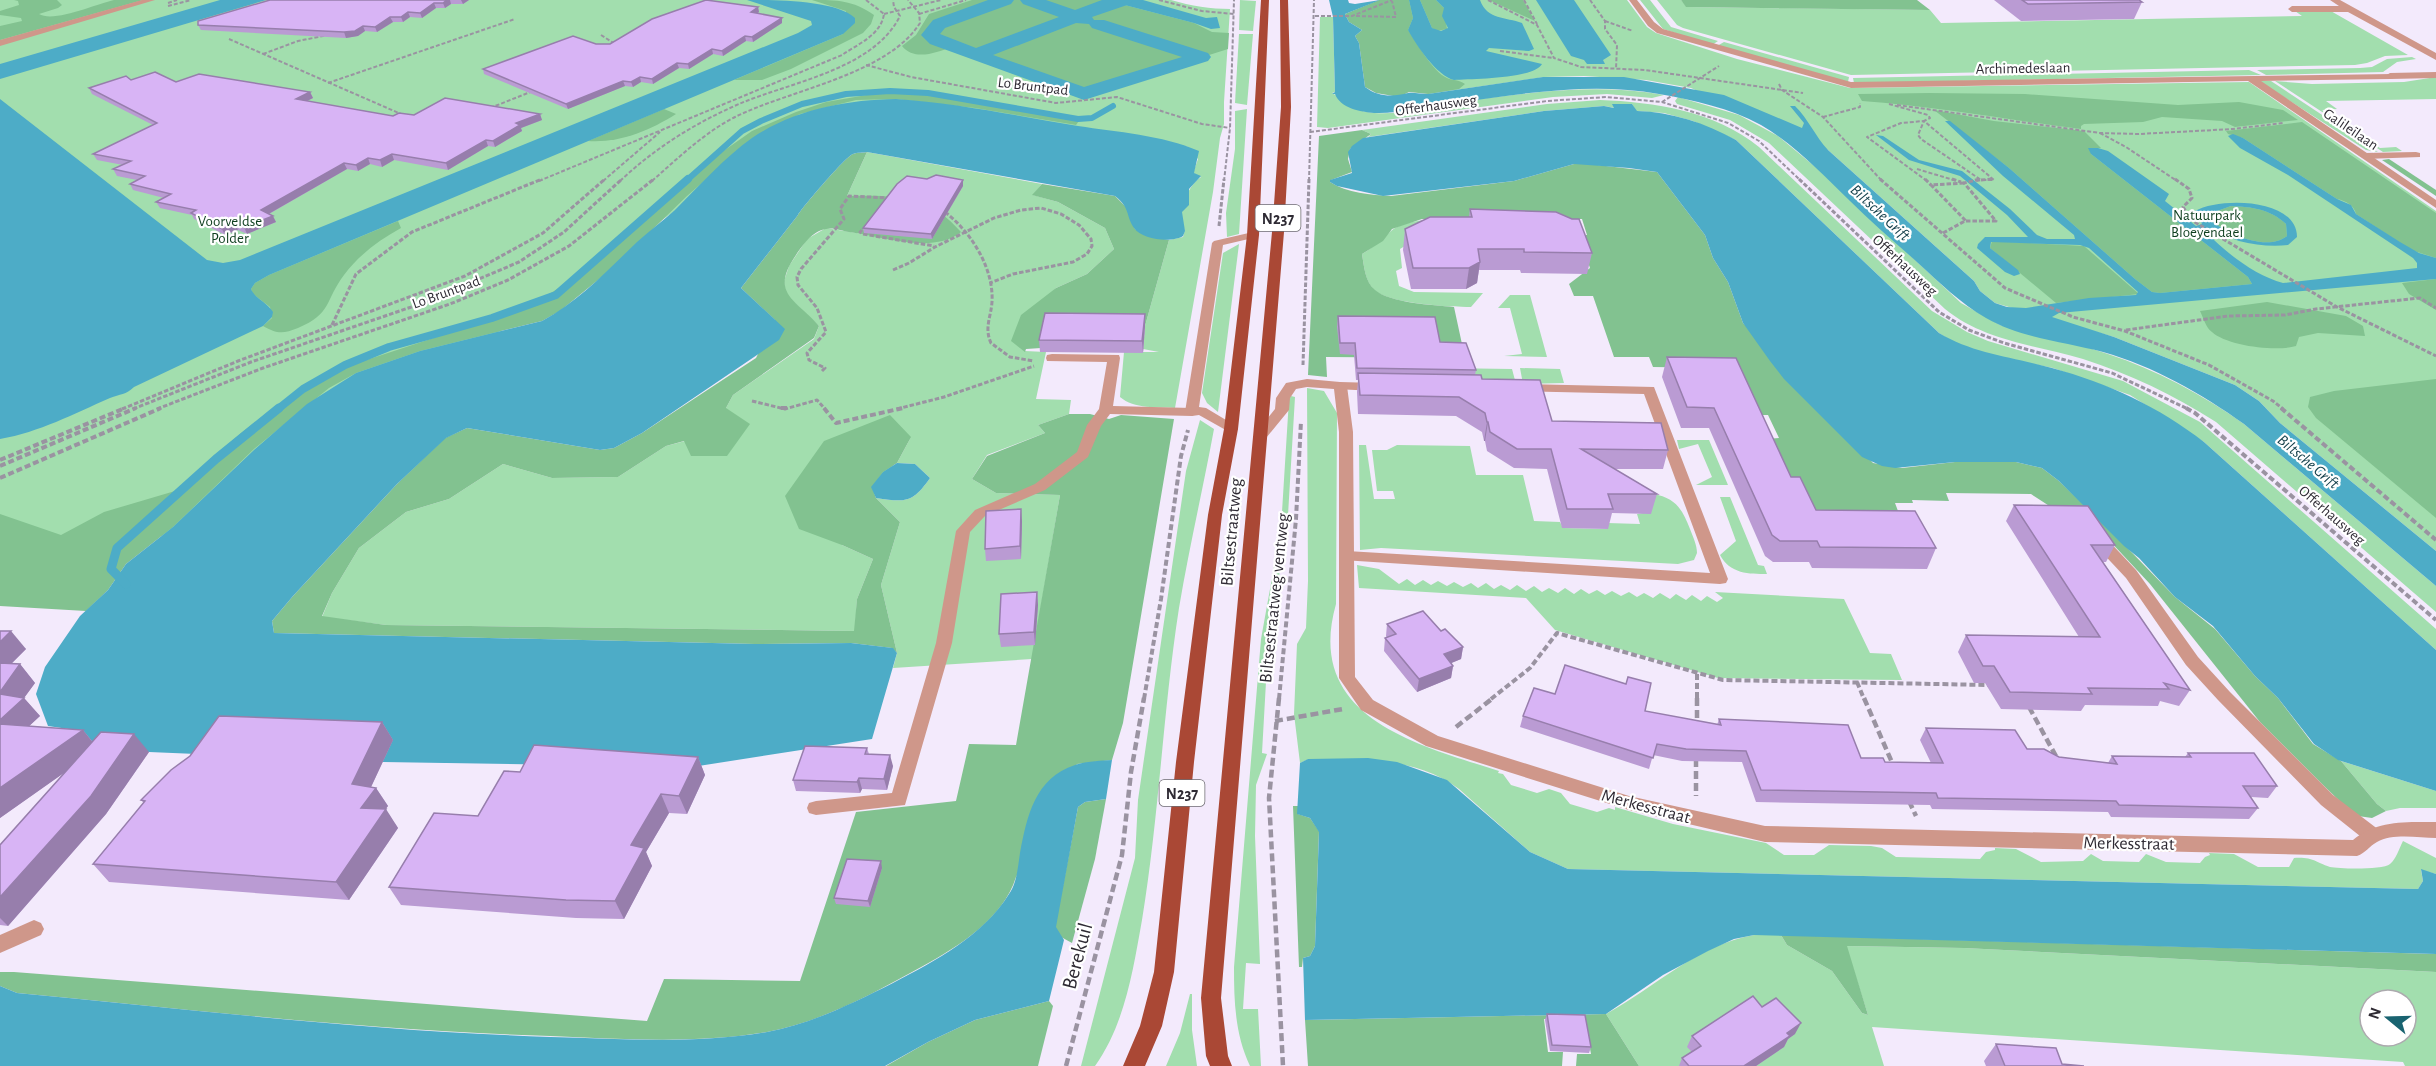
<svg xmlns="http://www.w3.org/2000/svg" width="2436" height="1066" viewBox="0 0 2436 1066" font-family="'Alegreya Sans',sans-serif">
<rect width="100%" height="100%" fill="#f3eafc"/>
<g fill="#a2deae" fill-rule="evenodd">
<path d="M0,0H1171C1191,6 1211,9 1230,9L1224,102V124L1220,138L1213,192L1175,408C1158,407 1134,409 1120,397L1124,352H1159L1143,349L1145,326L1169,240L1183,237C1186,229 1183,226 1182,218C1179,205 1191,183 1201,177L1193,173L1198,159L1188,147L1129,134L944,110L729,174L213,528L0,560Z"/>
<path d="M1240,0L1256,1L1253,31L1239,30Z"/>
<path d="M1379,0H1627L1647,27L1656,33L1737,59L1850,88L2249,82L2436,211V551L2280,423L2259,401L2235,385L2114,337L1995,303L1980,291L1974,281L1828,150L1691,88L1646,80L1584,76L1544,77L1428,94Z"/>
<path d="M1640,0H1650L1671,27L1718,41L1712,45L1663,29Z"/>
<path d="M1657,0H1681L1687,7L1930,10L1941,23L2302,16L2295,11L2329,10L2408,55L2385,56L2367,63L2355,65L1851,75L1683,28L1677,25Z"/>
<path d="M1320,17H1333L1335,92L1332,93C1347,101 1347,108 1367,112C1393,117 1424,107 1449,103C1521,94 1591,82 1664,95L1652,98L1607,94L1553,97L1328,128L1317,127Z"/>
<path d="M1239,34H1253L1247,105L1235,103Z"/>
<path d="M1724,42L1849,77L1848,82L1717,46Z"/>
<path d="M2412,57L2416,59L2397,62L2383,72L2266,75L2257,70L2360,68L2372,67L2387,59Z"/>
<path d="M2249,70L2261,75L1854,83L1853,78Z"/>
<path d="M2436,77V99L2326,101L2337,109L2322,110L2380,148L2396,147L2402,151L2383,152L2275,81L2312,84L2404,82Z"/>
<path d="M2259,81H2271L2378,152L2366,150Z"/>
<path d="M1678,97L1739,115L1778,136L1819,170L1961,303L2000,325C2035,336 2073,342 2108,354C2156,370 2202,394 2244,424L2436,586V612L2216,422C2174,395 2130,374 2083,359C2036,345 1984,341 1945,309L1769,143L1730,120L1677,104L1675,101Z"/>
<path d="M1600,100C1654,102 1715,111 1759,147L1932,311L1967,332L1988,341L2123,381L2200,422L2436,629V650L2204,442L2130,395L2053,368L1989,355L1954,343L1939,333L1736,140L1693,121L1664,113L1636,111L1632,104H1613L1615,108L1604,106L1544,111L1368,137L1371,134L1362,130L1547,104Z"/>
<path d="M1247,109L1239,234L1227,237L1226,213L1235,149V111Z"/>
<path d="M867,152L1042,184L1033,195L1058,202L1105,228L1114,249L1087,274L1056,288L1012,341L1025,351L1046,352L1036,399L1071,400L1069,414L1038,425L1045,433L987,455L972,479L996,493L1060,495L1032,659L893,668L897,653L881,585L900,522L876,498C905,502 912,504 930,478L915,464L897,463L911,437L842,545L873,559L857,599L855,631L386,625L322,617L332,593L359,548L406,512L449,499L503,464L552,478L618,477L666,446L685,441L726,408L733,395L814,339L819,326L786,295L784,281L789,266L807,239L826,228L911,242L898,196H847Z"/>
<path d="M1450,218L1400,249L1402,268L1396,271L1399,286L1414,292L1483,293L1471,307C1450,307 1390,304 1374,290C1365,281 1364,266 1362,254C1375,246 1380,241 1391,231C1404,220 1433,219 1450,218Z"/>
<path d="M1239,244L1218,412L1207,403L1202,393L1223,253Z"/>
<path d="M1510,295H1530L1547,357L1504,356L1522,354L1510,308H1498Z"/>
<path d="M1373,367L1512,369L1516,384Z"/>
<path d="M1520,368L1560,369L1564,383L1523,384Z"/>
<path d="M1307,388L1324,391L1337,413L1336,604C1304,717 1415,744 1499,771L1498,773L1503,774L1511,785L1537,793L1549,789L1561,793L1570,804L1597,812L1609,808L1615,810V807L1673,824L1766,843L1784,855H1814L1829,845L1871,846L1882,848L1896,857L1980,859L1986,852L1995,850V848L2016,849L2041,862L2083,861L2091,854L2103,861L2139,862L2146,854L2166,862L2200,863L2205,857L2210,855L2209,853L2234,854L2258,867H2289L2294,858C2314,857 2314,862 2330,867C2340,869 2383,870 2390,864C2396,859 2399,849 2403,841L2436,858V874L2421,870L2423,881L2418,889L1568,869L1530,852L1459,789C1415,756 1360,760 1309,759L1300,763L1294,714L1297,644L1306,628L1308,581Z"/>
<path d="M1291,396L1295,397L1287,532H1283L1278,589L1267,664L1262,753L1267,754L1256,785L1255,836L1260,964L1246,963L1243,1009H1258L1261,1066H1250C1235,1034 1234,1002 1234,967L1261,639L1281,528L1289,399Z"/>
<path d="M1200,420L1214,429C1203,489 1189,548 1179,608C1163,711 1159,817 1142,920C1133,970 1125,1024 1095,1066H1081L1135,858L1138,800L1186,471Z"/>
<path d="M1677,440H1709L1728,485H1696L1712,477L1698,444L1679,449Z"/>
<path d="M1359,445H1366L1374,499H1395L1393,491H1377L1372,450H1387L1397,445L1470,446L1476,475H1523L1534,521L1560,522L1563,528L1608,529L1607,523L1640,524L1637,514L1643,513L1653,494C1676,498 1682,509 1690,529C1693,537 1697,545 1697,553L1694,560L1678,564L1381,548L1360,550Z"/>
<path d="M1720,497H1730L1758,565L1764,566L1767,574C1749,574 1730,574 1720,555L1736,541Z"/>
<path d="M1357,565L1379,569L1399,584L1407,579L1415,585L1423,580L1431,585L1438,581L1447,586L1454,582L1463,587L1471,583L1478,588L1486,583L1494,589L1501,585L1510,590L1517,585L1526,591L1534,586L1542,592L1549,588L1558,593L1565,588L1574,594L1581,589L1589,594L1597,590L1605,595L1612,591L1621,596L1629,592L1637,597L1644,593L1653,598L1660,593L1670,599L1676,594L1686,600L1692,595L1701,601L1707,596L1717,602L1723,598L1715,592L1844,599L1870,653L1891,654L1902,680L1718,678L1555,630L1526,598L1359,588Z"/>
<path d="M2341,761L2436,791V808H2400L2386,811L2377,804Z"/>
<path d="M1754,935H1781L1787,945L1832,971L1862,1013L1868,1015L1846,946L1964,948L2436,972V1066H2405L2403,1062L1872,1027L1884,1066H1639L1606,1014C1656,987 1696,945 1754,935ZM2370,1000H2406V1036H2370Z"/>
<path d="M1190,994H1192V1030L1197,1066H1166L1180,1033Z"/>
</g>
<g fill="#82c290">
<path d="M14,0H57L62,5L58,8L39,14C54,23 96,4 114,0C123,0 134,0 143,0L0,40V26L22,21L21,18L0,15V11L19,5L18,1Z"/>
<path d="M812,0C838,0 852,0 874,15L871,24L863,33L791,69L762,80H734L843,34L846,11Z"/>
<path d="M972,0H1114L1113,2L1194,23L1212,32L1229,33L1228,49L1086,94L951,47C936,53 914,61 902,46L916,35L929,14Z"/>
<path d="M1379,0H1409L1413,18L1408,30C1417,43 1433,72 1447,78C1454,81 1458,79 1465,84L1459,89L1428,94L1409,92L1399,97L1376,93L1365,87L1359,43L1355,36L1362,30L1349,22L1345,14Z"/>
<path d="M1420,0H1436L1444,8L1447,29L1437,31L1432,28Z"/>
<path d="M1489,0H1523L1535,21Z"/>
<path d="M1681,0H1917L1930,10L1686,7Z"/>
<path d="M890,91L918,93L1081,118L1076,125L975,108L896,99L856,100L800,114L753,138L687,196L614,267L560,311L542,321L420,351L356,373L329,388L254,449L173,527L126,564L108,590L86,611L0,606V514L61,535L104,512L175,491L241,433L283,401L342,368L507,314L535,303L581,274L722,152L752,131L796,112L826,102Z"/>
<path d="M1929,93L2025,94L2178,105L2239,102L2283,110L2298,120L2235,127L2222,121L2162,117L2143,122L2084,124L2081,126V129C2008,120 1935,106 1862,101L1858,94Z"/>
<path d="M664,109L676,114C649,131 620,143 588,141Z"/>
<path d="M1934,110L1994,121L2084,131L2101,148H2098L2091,154L2248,277L2252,284L2160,293L2152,292L2135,279L2009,168Z"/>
<path d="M2302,122L2436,213V258L2411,250L2356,214C2354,205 2346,201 2337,199L2243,138L2228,134L2226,131Z"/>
<path d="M1362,130L1371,134L1350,149L1348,159L1352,172L1331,180L1330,182C1347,193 1371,195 1391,196L1514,181L1574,164H1589L1657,172L1705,235L1713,258L1728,282L1743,323L1873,463L1902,468L1955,462H2016L2042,468L2059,481L2110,530L2175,597L2215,629L2255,676L2278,698L2313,744L2341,761L2377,804L2386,811L2372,818L2358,816L2351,812L2322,784L2260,722L2150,584L2094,524L2074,522L2031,494L1946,493L1949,501L1912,500L1913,503H1895L1898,511L1821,531L1766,439L1779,438L1768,415H1754L1719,368L1653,367L1649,357H1614L1593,296H1574L1569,284L1590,268L1579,235H1587L1582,219H1422L1392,229L1383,241L1362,254C1364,266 1365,282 1375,290C1390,303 1433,305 1454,307L1465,358L1326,357L1327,377L1308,375L1319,136Z"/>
<path d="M867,152L847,196C894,195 928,194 961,232C932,255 882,236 849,232C843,231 832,227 826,229C812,231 803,245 796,255C769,294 796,299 819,326L814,338L733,395L726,408L750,424L727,456H691L684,441L666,446L618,477L552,478L503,464L449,499L406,512L359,548L332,593L322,616L386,625L854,631L857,599L873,559L842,545L799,529L785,496L824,441L890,415L911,437L897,463L883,472L872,487L876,498L900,522L881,585L897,653L892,648L851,643L755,644L274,633L272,621L293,596L397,484L445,438L467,428L600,450L614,448L642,433L756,358L775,320L741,288L798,215C801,209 846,156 853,154C857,152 863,153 867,152Z"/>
<path d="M2389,159L2436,190V196L2382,160Z"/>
<path d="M1042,184L1115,196L1128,209L1135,229L1145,235L1169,240L1145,326L1041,348L1026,349L1025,352L1011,341L1021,315L1056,288L1087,274L1114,249L1105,228L1058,202L1032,195Z"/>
<path d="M2231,206C2252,207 2270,209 2286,224L2287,236C2267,252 2228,234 2210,220L2209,214Z"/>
<path d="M398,221L401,228C379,240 359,255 344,275C325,300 332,314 298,328C283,334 277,334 263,326L272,318L270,307L253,294L251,289L255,283L269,275Z"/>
<path d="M1992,241L2084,246L2139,294L2056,303L1990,248Z"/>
<path d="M2436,279V310L2409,294L2402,283Z"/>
<path d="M2267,302L2346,316L2363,326L2365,336L2318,333L2299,337L2296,346C2277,352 2227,346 2212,332C2206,328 2203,317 2200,311Z"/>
<path d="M2436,379V518L2316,418L2308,407L2310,397L2334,391Z"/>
<path d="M1069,414H1090L1109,419L1121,415L1174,419L1123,723L1112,760L1077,764L1016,877C1003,919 959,946 923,966C874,993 822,1022 767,1032C696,1044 622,1039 550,1036C372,1031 194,1010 17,993L0,986V972H14L647,1021L664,979L800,981L856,812L956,801L969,744L1016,745L1060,495L996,493L972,479L987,456L1045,433L1038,425Z"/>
<path d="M1106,799L1095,859L1072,943L1061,937L1055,927L1078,807L1085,802Z"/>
<path d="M1293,806H1298V814L1310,818L1319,831L1315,946L1310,956L1303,958L1302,967H1299Z"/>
<path d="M1781,935L2436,954V972L1964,948L1847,946L1868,1015L1862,1013L1832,971L1787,945Z"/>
<path d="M1049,1001L1053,1006L1038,1066H886L928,1042L975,1020Z"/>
<path d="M1606,1014L1639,1066H1576L1577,1054H1591L1585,1021L1544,1019L1548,1052H1563L1562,1066H1308L1305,1020Z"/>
</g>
<g fill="#4dacc7" fill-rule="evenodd">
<path d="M220,0H266L0,79V64Z"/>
<path d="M747,0C774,0 836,0 855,18V23L843,34L269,275L255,283L251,289C255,299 267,302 273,312L272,317L263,326L134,387C126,395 120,394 110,398C73,414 40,432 0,439V99L207,260L223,263L240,260L798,33L812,25L811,21Z"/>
<path d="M1114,0H1143L1206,18L1217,17L1220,28L1211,29L1194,23L1113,2Z"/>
<path d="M1329,0H1348L1349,3L1355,4L1380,0L1345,14L1349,22L1362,30L1355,36L1359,43L1365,87C1378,97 1393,97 1408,93C1412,92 1422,94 1428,94L1543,77H1624L1724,95L1802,128L1804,123L1790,106H1795C1809,120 1815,136 1828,150L1974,281L1980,291L1995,303L2007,307L2026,308L2089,298L2136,295L2138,292L2089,248L2080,245L1991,242L1990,248L2018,270L2020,274L2014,276L2005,272L1977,248L1978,244L1985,237H2028L2007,215L1960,176L1909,160L1876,135L1883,136L1919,160L1962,171L2010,209L2037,235L2047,239H2075L2074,235L2003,176L1945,121H1950L2009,168L2135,279L2152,292L2160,293L2252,284L2248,277L2091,154L2088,148H2098L2108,151L2169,194L2165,201L2196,226L2202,224L2195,211C2220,197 2297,198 2297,237L2288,245C2272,247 2255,245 2239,241C2229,238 2217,230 2207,233C2226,253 2256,276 2283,283L2417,268V263L2413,258L2288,175L2240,148L2228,136L2233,134L2243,138L2337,199L2351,205L2356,214L2400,242L2419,253L2436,258V279L2059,313L2052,317L2114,337L2235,385L2259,401L2280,423L2436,551V586L2244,424C2202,394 2153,366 2103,352C2065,342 2020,338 1986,318C1960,303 1940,283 1918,263C1896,243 1872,223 1850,201C1822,174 1795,145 1761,125C1730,108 1693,100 1659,94C1587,81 1517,95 1445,104C1422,107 1398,114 1374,113C1361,112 1340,108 1335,94H1332L1335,92L1333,17ZM2231,206C2252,207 2270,209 2286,224L2287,236C2267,252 2228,234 2210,220L2209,214Z"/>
<path d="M1409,0H1420L1432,28L1441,31L1448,28L1442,16L1444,8L1436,0H1480C1487,20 1506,17 1522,23L1534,49L1529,51L1489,48L1486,51L1542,64C1534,79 1472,79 1454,80C1437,76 1416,45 1408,30L1413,18Z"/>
<path d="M1536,0H1574L1611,55L1603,60L1605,64H1587L1584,60L1571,56Z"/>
<path d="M896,99C957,103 1017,116 1078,126C1117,132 1162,135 1199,151L1194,173L1201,176L1189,189V205L1182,212L1185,231L1183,236C1172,243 1142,240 1134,228C1125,214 1131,209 1115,196L867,152C863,153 857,152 853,154C846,156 801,209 798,215L741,288L785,329L779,340L642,433L614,448L600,450L467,428L446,438L397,484L293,596L272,621L274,633L755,644L851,643L893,648L897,653L872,739L692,767L383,762L149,752L71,747L75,730L48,726L36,694L45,667L80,616L108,590L126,564L173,527L254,450L307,404L356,373L420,351L542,321C579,301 607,271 637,242C649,231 663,221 675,210C699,186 725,157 752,138C795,109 846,100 896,99Z"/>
<path d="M1612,104H1632L1637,111C1672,112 1705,123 1736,140L1939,333C1974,354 2013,357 2052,368C2108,383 2159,407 2204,442L2436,650V791L2338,760L2314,744L2278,698L2255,676L2213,626L2175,597L2139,558L2124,546L2059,481L2042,468L2016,462H1955L1895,468L1882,466L1862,457L1784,379L1770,361L1743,323L1728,282L1713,258L1705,235L1657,172L1629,168L1574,164L1514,181L1383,196L1337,186L1330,182V180L1352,173L1348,152L1352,146L1363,138L1544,111L1604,106L1614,108Z"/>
<path d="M897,463L915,464L930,478C912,504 905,502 876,498L871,487L883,472Z"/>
<path d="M1368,758L1397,762L1447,780L1530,852L1568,869L2418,889L2423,881L2421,869L2436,874V954L1754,935L1734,939L1708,951L1663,975L1606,1014L1305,1020L1303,958L1310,956L1315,946L1319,832L1310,818L1297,814L1300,763L1308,759Z"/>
<path d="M1112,760L1106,799L1085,802L1078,807L1056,927L1064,940L1049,1001L975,1020L928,1042L885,1066H0V986L17,993C194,1010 373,1031 551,1037C623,1039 696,1044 767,1032C811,1024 853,1003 893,983C935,961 983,936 1009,894C1017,883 1018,866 1020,853C1027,816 1035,778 1075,765C1086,761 1100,761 1112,760Z"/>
</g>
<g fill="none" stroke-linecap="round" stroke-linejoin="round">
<path stroke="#4dacc7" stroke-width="6" d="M686,181L742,131L761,121L802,104L846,94L890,91L928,93L1078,119L1092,118L1113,106"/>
<path stroke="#4dacc7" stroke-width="8" d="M278,409L303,389L345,365L389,347L492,318L556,295L688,179"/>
<path stroke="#4dacc7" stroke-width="9" d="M126,584L111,569L117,548L216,459L279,408"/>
<path fill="#4dacc7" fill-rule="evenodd" d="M988,0H1014L1011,4L945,28L940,34L976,48L1059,17L1023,4L1020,0H1046L1075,10L1102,0H1133L1130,4L1092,17L1094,20H1104L1208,53L1211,57L1208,61L1084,100L930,44L921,35L933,20ZM1076,23L1089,24L1092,28L1182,57L1084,87L993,55Z"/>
<g stroke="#9a93a1" stroke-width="2" stroke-dasharray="4 2" stroke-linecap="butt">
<path d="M866,0L884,14"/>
<path d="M1159,0L1202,11L1234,14"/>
<path d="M1488,0L1537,25L1554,58L1581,67L1645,70L1803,93"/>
<path d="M1524,0L1537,24"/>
<path d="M1590,0L1605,21V29L1617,45L1616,69"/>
<path d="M168,3L177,0"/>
<path d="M168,6L191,0"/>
<path d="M884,14L941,0"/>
<path d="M919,14L966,0"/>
<path d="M1315,16H1352L1392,0"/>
<path d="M1356,16L1396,17L1392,1"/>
<path d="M1605,21L1633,31"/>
<path d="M601,35L615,44"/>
<path d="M229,39L401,114"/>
<path d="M1500,51L1553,58"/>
<path d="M263,54L298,41L328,35"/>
<path d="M866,65L911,77L1056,103L1117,97L1202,124L1230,128"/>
<path d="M328,83L515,19"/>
<path d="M1779,84L1782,90L1823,117L1882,181"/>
<path d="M1662,102L1719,66"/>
<path d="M1889,104L1928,115L1930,118L1924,121L1994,180H1981"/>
<path d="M1897,105L2100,133L2139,134L2233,129L2283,123"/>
<path d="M490,108L533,91"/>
<path d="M1823,117L1860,107V103"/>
<path d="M1310,132L1547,101L1606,97L1662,102L1728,123L1759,141L1801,181"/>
<path d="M2100,133L2126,147L2177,181"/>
<path d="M1917,169L1957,181"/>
<path d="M539,181L842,55C858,44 881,35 884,14"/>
<path d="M603,181L660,132"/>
<path d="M620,181C655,148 695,123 739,104C790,82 873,70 900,16L894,7L893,0"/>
<path d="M652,181C678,158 704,133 735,117C789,90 887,75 920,23L919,13L908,0"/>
<path d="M1224,181L1230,128L1234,0"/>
<path d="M1309,181L1314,0"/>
<path d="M1927,181L1867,137L1901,123L1924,121L1918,135L1921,139L1981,180L1976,181"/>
</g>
<g stroke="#9a93a1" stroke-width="3" stroke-dasharray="4.5 2" stroke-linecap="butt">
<path d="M1799,179L1939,312L1969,330L2004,343L2112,373L2188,409"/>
<path d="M1880,179L2005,288L2073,317L2125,331L2209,365L2273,401L2283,409"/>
<path d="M1925,179L1931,185"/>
<path d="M1952,179L1961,182"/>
<path d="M2175,179L2189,189L2192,198L2183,207L2193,221L2337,307L2436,356"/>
<path d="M1981,180L1993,179"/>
<path d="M1964,183L1931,185L1966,221"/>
<path d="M945,212C971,232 994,268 992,302C991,317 984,328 991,343L1010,357L1034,361"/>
<path d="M1219,226L1224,179"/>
<path d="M862,230L860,232L863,234L934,246"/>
<path d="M1943,233L1965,221H1996L1964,183L1980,179"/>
<path d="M893,270L909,263L935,247L994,218L1021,210L1041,208L1061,214L1079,225L1091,239L1092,246L1087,254L1073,262L1013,274L990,283"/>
<path d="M332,325L356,274L412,232L542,179"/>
<path d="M2126,330L2228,316L2285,315L2316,309L2420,298L2436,308"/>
<path d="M1303,365L1309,179"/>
<path d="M822,371L825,368L809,360L807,353L826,332L817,308L798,285L797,277L801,269L844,219L840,209L849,196L889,198"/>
<path d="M752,401L785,409L817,400L825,409"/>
<path d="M122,409L238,361L465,276L543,233L605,179"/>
<path d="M133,409L251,362L420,304L519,262L564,232L622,179"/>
<path d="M157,409L263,368L450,304L508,280L569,246L654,179"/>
<path d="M897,409L944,397L1034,366"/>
</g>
<g stroke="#9a93a1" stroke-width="4" stroke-dasharray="6 3" stroke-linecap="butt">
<path d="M781,408H789"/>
<path d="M824,408L836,423L903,408"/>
<path d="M2186,408L2195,413L2436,620"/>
<path d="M2281,408L2436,540"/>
<path d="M0,460L125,408"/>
<path d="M0,466L136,408"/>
<path d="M0,478L161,408"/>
<path d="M1697,674V699"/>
<path d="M1857,682L1864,699"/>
<path d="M1144,699L1161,599L1181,456L1188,430"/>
<path d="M1279,699L1296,519L1301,421"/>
<path d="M1491,699L1530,668L1557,633L1723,680L1989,685"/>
</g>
<g stroke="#9a93a1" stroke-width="4.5" stroke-dasharray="8 4" stroke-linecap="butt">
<path d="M1279,698L1269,798L1283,1066"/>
<path d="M1697,698V724"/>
<path d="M1864,698L1894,767"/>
<path d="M2029,707L2057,758"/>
<path d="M1275,721L1343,709"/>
<path d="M1456,727L1493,698"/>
<path d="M1696,759V796"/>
<path d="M1909,801L1916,816"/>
<path d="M1066,1066L1122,855L1131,772L1144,698"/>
</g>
<g fill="#cf978a" fill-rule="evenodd">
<path d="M2330,0H2340L2436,53V60L2348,12H2292L2288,9L2292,6H2339Z"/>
<path d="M2436,72V78L2390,79L2385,76L2390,73Z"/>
<path d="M2416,152L2420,153V157L2365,159L2360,156L2365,153Z"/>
<path d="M1052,354L1119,355L1120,358L1113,406L1192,408L1199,412L1192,416L1110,414L1101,426L1088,457L1045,490L985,516L970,532L952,643L905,805L816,815L809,813L807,808L809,803L816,801L892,793L936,643L956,531L975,510L1035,484L1077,452L1087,425L1099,409L1107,362L1047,361L1046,358L1047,355Z"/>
<path d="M1340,382L1376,383L1383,387L1376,391L1335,389L1333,386Z"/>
<path d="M1523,384L1654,387L1728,579L1726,583L1720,584L1342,560L1339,556L1342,552L1347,551L1710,573L1644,394L1518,391L1516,388L1518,385Z"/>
<path d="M2101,537L2106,538L2136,570L2198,657L2230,692L2333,795L2379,830L2381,835L2379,840L2372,843L2365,840L2321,805L2218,700L2186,665L2126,578L2096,546L2093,542Z"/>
<path d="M34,920L41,923L44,929L41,935L0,953V935Z"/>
</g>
<g fill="#cf978a" fill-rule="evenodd">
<path d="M142,0H155L0,46V40Z"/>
<path d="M1629,0H1637L1654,22L1663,29L1851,82L2393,74V78L2390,79L2261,81L2436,200V208L2248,81L1851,88L1657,33L1648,26Z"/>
<path d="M1253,232L1259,235L1257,237L1223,245L1199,407L1206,408L1236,426L1238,429L1236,432L1231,433L1199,415L1192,416L1185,412L1212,243L1214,241Z"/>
<path d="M1307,379L1340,382L1347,386L1353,432L1355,677L1373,700L1438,736L1629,796L1765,826L2353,840C2377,820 2406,822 2436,822V838C2419,838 2393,833 2377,842C2369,846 2366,853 2357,856L1765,842L1629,810L1426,746L1361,710L1339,678V432L1334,389L1307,387L1296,389L1290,398L1289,410L1266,438L1261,439L1254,435L1275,409L1276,398L1286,383Z"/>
</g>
<g fill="#aa4835" fill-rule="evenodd">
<path d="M1261,0H1269L1259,235L1238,429L1222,515L1194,762L1174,972L1162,1026L1145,1066H1123L1140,1026L1154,972L1176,762L1208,515L1224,429L1247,235Z"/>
<path d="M1280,0H1288L1291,107L1284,232L1221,998L1228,1056L1232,1066H1210L1206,1056L1201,998L1272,232L1281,107Z"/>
</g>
</g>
<g fill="#ba9bd3">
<path d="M270,0H469L463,4H451L445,8H436L422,18L410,17L403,22H393L377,32L365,31L358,36L346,38L201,30L198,25Z"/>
<path d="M1994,0H2139L2142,2L2134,19L2021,21Z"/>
<path d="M758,7L759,12L757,13L782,23L753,42L746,41L723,56L713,54L689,69L679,68L653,84L641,82L633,87L625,86L568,109L484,74L483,69L596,44H610Z"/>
<path d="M131,80L310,92L313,98L307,101L393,116L540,114L542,120L521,128L522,131L495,147L488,146L448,170L394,160L382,167L370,164L358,171L347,169L269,214L276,222L247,234L238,230L225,235L194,219L192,215L160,208L156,202L164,198L133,190L130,184L137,180L117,176L113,169L123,165L97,160L93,154L153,125L92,94L89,88Z"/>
<path d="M927,179L963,186L932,239L864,233L863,228Z"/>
<path d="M1470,209L1592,253L1587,274L1521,273L1520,270H1479L1477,283L1466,289H1411L1403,250L1405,229L1469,217Z"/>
<path d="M1145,314V326L1143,353L1040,352L1039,340Z"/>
<path d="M1338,316L1440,342L1476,370L1475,375L1552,421L1668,450L1663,469H1614L1657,494L1651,514L1612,513L1608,529L1562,528L1547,469L1514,468L1487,451L1485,441H1484L1482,432L1456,416L1358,414L1357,392L1358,380H1356L1354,355L1340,354L1337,327Z"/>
<path d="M1667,357L1791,477L1816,510L1936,548L1927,569L1812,568L1809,562H1773L1765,556L1709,428H1681L1662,377Z"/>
<path d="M2014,505L2115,545L2106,562H2103L2190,690L2179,706L2160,701L2158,706L2085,705L2081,711L2001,709L1985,683H1974L1958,652L1966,635L2079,637L2006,521Z"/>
<path d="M1022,521L1021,559L986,561L985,549Z"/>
<path d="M1037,592L1038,605L1035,645L1001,647L999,634Z"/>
<path d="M1387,624L1441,631L1463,647L1461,659L1451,663L1453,666L1451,678L1417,692L1384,651L1385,638H1387L1386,636Z"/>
<path d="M0,631L26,649L11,664H20L35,683L24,698L40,716L29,726L83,730L92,741L149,752L106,814L8,926L0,925V845L65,772L0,818Z"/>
<path d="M1555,694L1717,725L1719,719L1861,758L1885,762L1931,763L1920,740L1926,728L2059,757L2108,763L2112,756L2185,757L2188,753L2277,786L2268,798L2251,797L2258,808L2249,819L2111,817L2108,812L1932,809L1930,805L1756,802L1742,762L1682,761L1653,755L1649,769L1520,727L1523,716Z"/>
<path d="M382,722L393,740L371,787L376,788L388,806L385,809L398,828L349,900L109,882L93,864L144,803L141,800L190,756Z"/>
<path d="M867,748L869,754L893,766L887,790L862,789L860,793L796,791L793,780Z"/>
<path d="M698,757L705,775L687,814L669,813L646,852L652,866L624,919L576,918L401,905L389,887L478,816L520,772Z"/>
<path d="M882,868L870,907L836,904L834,898Z"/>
<path d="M1762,1007L1795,1034L1788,1039L1784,1047L1756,1066H1679L1682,1058L1692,1052L1687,1047L1692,1036Z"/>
<path d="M1547,1014L1591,1047L1589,1053L1550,1051L1545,1020Z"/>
<path d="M1996,1044L2062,1064L2084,1066H1986L1984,1061Z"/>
</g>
<g fill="#977eac">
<path d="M447,0H450L451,4L445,8L443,3Z"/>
<path d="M461,0H469L463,4Z"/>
<path d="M434,3L436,8L422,18L420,13Z"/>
<path d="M758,7L759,12L752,16L751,12Z"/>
<path d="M408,12L410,17L403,22L401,17Z"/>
<path d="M390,17L393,22L377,32L375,27Z"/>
<path d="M782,18V23L753,42L752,37Z"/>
<path d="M363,26L365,31L358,36L346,38L344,32Z"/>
<path d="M745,36L746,41L723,56L722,51Z"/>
<path d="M712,49L713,54L689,69L688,64Z"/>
<path d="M677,63L679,68L653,84L652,79Z"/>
<path d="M640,77L641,82L633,87L631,82Z"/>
<path d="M623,81L625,86L568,109L566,104Z"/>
<path d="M310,92L313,98L299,105L296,99Z"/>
<path d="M540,114L542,120L521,128L522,131L495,147L493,141L516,123Z"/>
<path d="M486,140L488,146L448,170L446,163Z"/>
<path d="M392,154L394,160L382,167L380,160Z"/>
<path d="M368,158L370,164L358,171L356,165Z"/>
<path d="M344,163L347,169L265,216L261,210Z"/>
<path d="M963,180V186L932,239L931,234Z"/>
<path d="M273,216L276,222L247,234L244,227Z"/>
<path d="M235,223L238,230L225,235L222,229Z"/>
<path d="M1480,262L1477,283L1466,289L1469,268Z"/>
<path d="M1145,314V326L1143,353L1142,341Z"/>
<path d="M1487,422H1488L1485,441H1484Z"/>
<path d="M1021,509L1022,521L1021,559L1020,546Z"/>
<path d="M1037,592L1038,605L1035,645L1034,632Z"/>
<path d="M11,631L26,649L0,675V642Z"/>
<path d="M1463,647L1461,659L1442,667L1444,654Z"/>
<path d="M20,664L35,683L24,698L40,716L12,742L0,729V692Z"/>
<path d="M1453,666L1451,678L1417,692L1419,679Z"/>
<path d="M382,722L393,740L364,802L352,784Z"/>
<path d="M83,730L98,749L0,818V788Z"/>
<path d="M134,734L149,752L106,814L8,926L0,918V897Z"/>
<path d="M890,755L893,766L887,790L884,779Z"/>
<path d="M698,757L705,775L687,814L679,796Z"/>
<path d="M859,778L862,789L860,793L857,782Z"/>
<path d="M376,788L388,806L373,826L361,808Z"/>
<path d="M661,794L669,813L646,852L652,866L624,919L615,901L631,845Z"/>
<path d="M386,809L398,828L349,900L336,882Z"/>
<path d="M881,861L882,868L870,907L868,901Z"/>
<path d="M1801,1023L1795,1034L1788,1039L1784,1047L1756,1066H1744L1787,1033Z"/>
</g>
<g fill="#d8b4f5" stroke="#977eac" stroke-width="1.5">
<path d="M270,0H447L443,3H434L420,13L408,12L401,17H390L375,27L363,26L355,31L344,32L198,25V21Z"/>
<path d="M706,0L758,7L751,12L782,18L752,37L745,36L722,51L712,49L688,64L677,63L652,79L640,77L631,82L623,81L566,104L483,69L573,36L596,44H610L652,19Z"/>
<path d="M2022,0H2139L2142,2L2028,4Z"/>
<path d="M155,72L176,82L199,74L310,92L296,99L393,116L399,113L414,115L445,98L540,114L516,123L520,125L493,141L486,140L446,163L392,154L380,160L368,158L356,165L344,163L261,210L273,216L244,227L235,223L222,229L191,213L196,210L156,202L171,194L130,184L145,176L113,169L131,161L93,154L157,123L89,88L126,76L131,80Z"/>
<path d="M936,175L963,180L931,234L863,228L897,184L907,176L927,179Z"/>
<path d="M1470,209L1556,212L1572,219H1579L1592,253L1524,252V249H1478L1480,262L1469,268H1413L1405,229L1430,217H1472Z"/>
<path d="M1045,313L1145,314L1142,341L1039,340Z"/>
<path d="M1338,316L1435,317L1440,342L1466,343L1476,370L1357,368L1355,343H1340Z"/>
<path d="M1667,357L1736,358L1791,477H1800L1816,510L1915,511L1936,548L1820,547L1817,541H1780L1772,535L1714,408L1687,407Z"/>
<path d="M1358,373L1481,375L1482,379L1540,380L1552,421L1661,423L1668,450L1581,449L1657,494H1608L1613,509H1567L1551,449H1517L1490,432L1488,422H1487L1485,413L1459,397L1360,395Z"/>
<path d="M2014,505L2088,506L2115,545H2091L2190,690L2164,683L2169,689L2088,688L2092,694L2010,692L1994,666H1983L1966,635L2100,637Z"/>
<path d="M1021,509L1020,546L985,549L986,511Z"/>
<path d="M1037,592L1034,632L999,634L1001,594Z"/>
<path d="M1423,611L1441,631L1445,629L1463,647L1444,654L1453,666L1419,679L1385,638L1396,634L1387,624Z"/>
<path d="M0,631H11L0,642Z"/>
<path d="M0,663L20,664L0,692Z"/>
<path d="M1565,665L1626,684L1628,677L1651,683L1645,711L1721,725L1719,719L1848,725L1861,758H1883L1885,762L1943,763L1926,728L2015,730L2027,749H2044L2059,757L2117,764L2112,756L2191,757L2188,753H2254L2277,786H2243L2258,808L2119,805L2116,801L1938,798L1936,793L1761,790L1746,751L1686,749L1657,744L1653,758L1523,716L1534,688L1555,694Z"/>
<path d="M0,694L24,698L0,720Z"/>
<path d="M219,716L382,722L352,784L376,788L361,808L386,809L336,882L93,864L145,801L141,800L171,770L190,756Z"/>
<path d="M0,724L83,730L0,788Z"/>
<path d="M101,732L134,734L91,796L0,897V845Z"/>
<path d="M534,745L698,757L679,796L661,794L631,845L644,848L615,901L566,900L389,887L434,813L478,816L504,771L520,772Z"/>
<path d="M805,746L867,748L865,754L890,755L884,779L859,778L857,782L793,780Z"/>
<path d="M847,859L881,861L868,901L834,898Z"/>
<path d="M1753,996L1762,1007L1776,998L1801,1023L1787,1033L1790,1036L1744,1066H1689L1682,1058L1701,1046L1692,1036Z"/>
<path d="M1547,1014L1585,1015L1591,1047L1552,1045Z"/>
<path d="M1996,1044L2056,1048L2062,1064L2084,1066H2005Z"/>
</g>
<g text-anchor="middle" stroke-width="4.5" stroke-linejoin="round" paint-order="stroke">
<g font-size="15" fill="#2f2b34" stroke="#fff">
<text transform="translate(2023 68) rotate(-1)" y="5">Archimedeslaan</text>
<text transform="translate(1033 86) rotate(7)" y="5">Lo Bruntpad</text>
<text transform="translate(1436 105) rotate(-8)" y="5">Offerhausweg</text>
<text transform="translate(2351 129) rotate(34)" y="5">Galileïlaan</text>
<text transform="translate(1905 265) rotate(43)" y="5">Offerhausweg</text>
<text transform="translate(446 292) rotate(-20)" y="5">Lo Bruntpad</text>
<text transform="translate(2332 515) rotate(41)" y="5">Offerhausweg</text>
</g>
<g font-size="15" fill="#0f3f1f" stroke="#fff">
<text x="2207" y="220">Natuurpark<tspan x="2207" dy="17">Bloeyendael</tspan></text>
<text x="230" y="226">Voorveldse<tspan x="230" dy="17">Polder</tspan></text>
</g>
<g font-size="16" font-style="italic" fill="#16414c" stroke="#fff">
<text transform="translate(1881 212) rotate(43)" y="6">Biltsche Grift</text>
<text transform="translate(2309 461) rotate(40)" y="6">Biltsche Grift</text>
</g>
<g fill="#fff" stroke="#6d6b71" stroke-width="1.5">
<rect x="1255.5" y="205" width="45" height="26" rx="4.5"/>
<rect x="1159.5" y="780" width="45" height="26" rx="4.5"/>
</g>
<g font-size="16" font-weight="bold" fill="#2f2b34">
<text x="1278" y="224">N237</text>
<text x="1182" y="799">N237</text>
</g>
<g font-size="18" fill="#2f2b34" stroke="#fff">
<text transform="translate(1231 532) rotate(-85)" y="6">Biltsestraatweg</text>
<text transform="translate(1274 598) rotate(-84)" y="6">Biltsestraatweg ventweg</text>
<text transform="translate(1646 806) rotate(15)" y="6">Merkesstraat</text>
<text transform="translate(2129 843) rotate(1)" y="6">Merkesstraat</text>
</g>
<g font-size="21" fill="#2f2b34" stroke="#fff">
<text transform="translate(1077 956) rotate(-75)" y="7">Berekuil</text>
</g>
</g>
<g transform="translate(2388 1018) rotate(289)"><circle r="28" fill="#ffffff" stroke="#acaaae" stroke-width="1.5"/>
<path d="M0-4.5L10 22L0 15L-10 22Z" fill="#196370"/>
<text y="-9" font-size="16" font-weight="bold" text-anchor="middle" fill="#2f2b34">N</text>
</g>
</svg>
